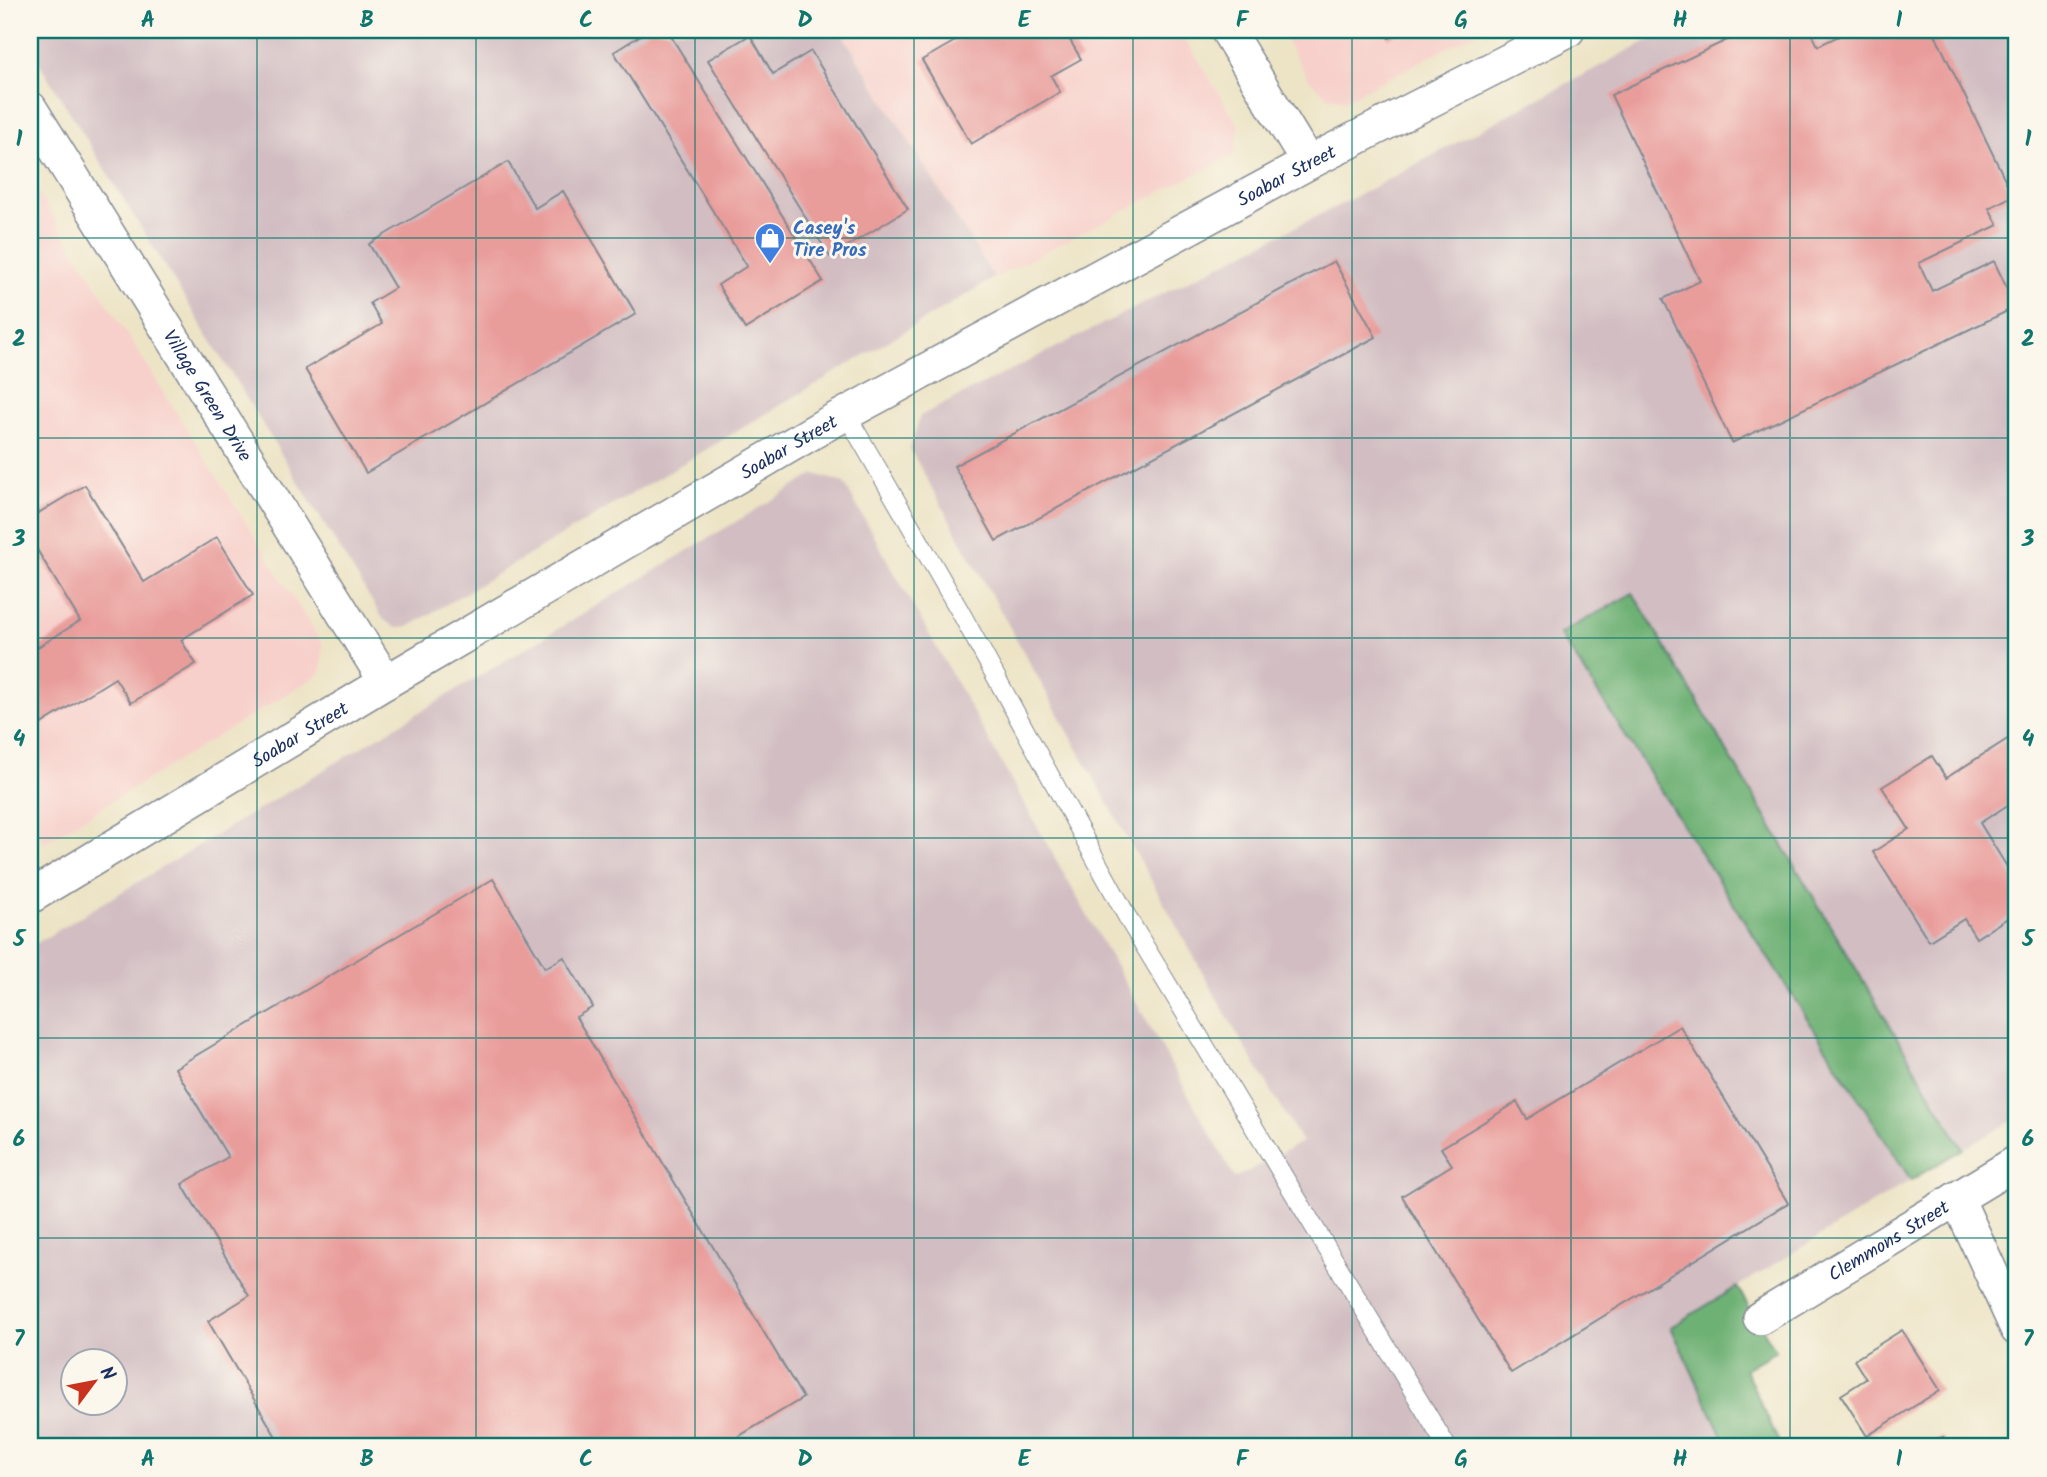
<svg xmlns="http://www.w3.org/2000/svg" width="2047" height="1477" viewBox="0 0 2047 1477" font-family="Kalam,sans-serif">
<rect width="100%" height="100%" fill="#fbf7ec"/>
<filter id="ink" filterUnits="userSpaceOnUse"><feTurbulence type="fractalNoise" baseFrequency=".0143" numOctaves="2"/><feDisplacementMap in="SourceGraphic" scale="14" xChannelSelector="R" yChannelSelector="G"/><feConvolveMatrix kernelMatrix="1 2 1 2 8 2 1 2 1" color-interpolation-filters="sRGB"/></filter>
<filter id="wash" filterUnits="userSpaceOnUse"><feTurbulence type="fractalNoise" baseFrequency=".00686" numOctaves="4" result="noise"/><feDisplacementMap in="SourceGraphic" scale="28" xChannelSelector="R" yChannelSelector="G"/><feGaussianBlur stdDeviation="1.57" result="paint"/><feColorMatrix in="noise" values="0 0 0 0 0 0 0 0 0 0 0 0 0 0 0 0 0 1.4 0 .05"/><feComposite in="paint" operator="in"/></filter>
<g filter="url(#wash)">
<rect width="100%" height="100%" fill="#ede4c6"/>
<g fill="#f7d0cb">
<path d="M840,30H1180L1239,126L1235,154L994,278Z"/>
<path d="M1279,30H1482L1345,100L1328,97L1309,79Z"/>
<path d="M30,180L323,645L321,673L44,843L30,821Z"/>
</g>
<g fill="#d2bec2" fill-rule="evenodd">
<path d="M30,30H840L994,278L408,627L396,628L383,619L30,48Z"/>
<path d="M1667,30H2017V1118L1963,1149L1634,593L1560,634L1911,1180L1672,1327L1727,1447H30V947L815,474L844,483L1235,1178L1302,1142L1236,1032L910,449L920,416L1359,195ZM74,1362H116V1404H74Z"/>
</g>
<g fill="#6eb174" stroke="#447069" stroke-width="2">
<path d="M1633,593L1963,1149L1911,1180L1560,634Z"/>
<path d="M1737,1287L1776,1351L1745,1369L1781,1447H1727L1671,1327Z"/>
</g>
<g id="blocks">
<g fill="#e99d9b">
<path d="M649,30H667L823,281L745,329L718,285L747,266L614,52Z"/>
<path d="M960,30H1064L1081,59L1051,76L1060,92L971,144L922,60L964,36Z"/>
<path d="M1384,30H1402L1389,38Z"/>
<path d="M1748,30H1810L1818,46L1851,30H1933L2013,196L1989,208L1998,225L1919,263L1932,291L1994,261L2016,307L1732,443L1663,299L1700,281L1611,95Z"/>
<path d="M750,35L773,74L811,51L908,209L830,257L708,60Z"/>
<path d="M508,162L535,208L563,191L636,314L366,473L305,369L382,324L370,303L395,288L369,244Z"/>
<path d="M1334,261L1376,337L996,541L954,466Z"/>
<path d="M85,485L144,582L217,537L253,595L181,640L196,664L131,703L115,678L41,724L30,706V652L80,621L30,538V518Z"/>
<path d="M2017,733V799L1980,823L2017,883V912L1976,938L1964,919L1929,941L1873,852L1909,829L1882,787L1932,756L1946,778Z"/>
<path d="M493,879L545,968L564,957L593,1007L576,1017L803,1398L721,1447H282L208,1321L249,1296L182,1184L228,1157L175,1068Z"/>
<path d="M1680,1026L1788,1203L1511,1373L1402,1196L1452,1165L1441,1148L1517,1102L1527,1119Z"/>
<path d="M1902,1330L1940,1390L1867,1436L1841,1395L1866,1379L1854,1360Z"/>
<path d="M1943,1437L1948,1447H1921Z"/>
</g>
</g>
</g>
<g filter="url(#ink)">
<use href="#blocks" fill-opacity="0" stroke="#848a92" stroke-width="2"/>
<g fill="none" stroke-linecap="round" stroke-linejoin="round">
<g stroke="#848a92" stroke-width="20">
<path id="service" d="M846,414L961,613L1130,922L1447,1447"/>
</g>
<g stroke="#848a92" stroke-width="36">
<g id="minor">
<path d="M1227,30L1308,163"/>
<path id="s1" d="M30,108L386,682"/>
<path id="s2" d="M30,897L386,682L825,425L1308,163L1568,30"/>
<path d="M1957,1198L2017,1329"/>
<path id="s3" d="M1760,1318L2017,1162"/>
</g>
</g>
<use href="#service" stroke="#fff" stroke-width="18"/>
<use href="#minor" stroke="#fff" stroke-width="33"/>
</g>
</g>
<path fill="none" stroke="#0f766e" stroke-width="2" stroke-opacity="0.55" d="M257,30V1447M476,30V1447M695,30V1447M914,30V1447M1133,30V1447M1352,30V1447M1571,30V1447M1790,30V1447M30,238H2017M30,438H2017M30,638H2017M30,838H2017M30,1038H2017M30,1238H2017"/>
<defs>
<g id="shop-pin" transform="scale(1.575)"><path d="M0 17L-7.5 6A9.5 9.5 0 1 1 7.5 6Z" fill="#3f7fe0" stroke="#fbf7ec"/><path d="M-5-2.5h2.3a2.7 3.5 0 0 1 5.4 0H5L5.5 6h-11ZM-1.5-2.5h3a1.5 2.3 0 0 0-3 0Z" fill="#fff"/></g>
</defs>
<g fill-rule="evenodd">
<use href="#shop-pin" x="770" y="238"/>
</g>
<g text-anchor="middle" stroke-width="6" stroke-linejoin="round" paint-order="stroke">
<g font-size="19" fill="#1b2f5e" stroke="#fbf7ec">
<text dy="7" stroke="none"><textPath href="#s2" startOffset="1449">Soabar Street</textPath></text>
<text dy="7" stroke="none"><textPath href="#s1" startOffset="338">Village Green Drive</textPath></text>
<text dy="7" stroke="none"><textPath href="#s2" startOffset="882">Soabar Street</textPath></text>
<text dy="7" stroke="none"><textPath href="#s2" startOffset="315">Soabar Street</textPath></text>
<text dy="7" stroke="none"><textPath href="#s3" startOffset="150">Clemmons Street</textPath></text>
</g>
<g font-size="19" font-weight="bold" fill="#366cbe" stroke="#fbf7ec" text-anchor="start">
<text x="793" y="234">Casey's<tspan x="793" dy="22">Tire Pros</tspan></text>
</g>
</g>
<rect width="2047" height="1477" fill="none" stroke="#fbf7ec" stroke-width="77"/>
<g transform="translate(94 1382) rotate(58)"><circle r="33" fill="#fbf7ec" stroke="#a1a7b3" stroke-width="2"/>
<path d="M0-5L12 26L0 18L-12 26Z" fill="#c8321e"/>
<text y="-10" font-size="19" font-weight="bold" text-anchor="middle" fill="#1b2f5e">N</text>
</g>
<rect x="38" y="38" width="1970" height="1400" fill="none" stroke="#0f766e" stroke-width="2.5"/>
<g font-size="23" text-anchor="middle" font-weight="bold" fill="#0f766e">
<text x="148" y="27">A</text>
<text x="367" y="27">B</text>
<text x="586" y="27">C</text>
<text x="805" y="27">D</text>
<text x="1024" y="27">E</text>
<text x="1242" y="27">F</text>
<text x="1461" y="27">G</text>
<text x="1680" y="27">H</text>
<text x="1899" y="27">I</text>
<text x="19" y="146">1</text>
<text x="2028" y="146">1</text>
<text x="19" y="346">2</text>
<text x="2028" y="346">2</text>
<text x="19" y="546">3</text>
<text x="2028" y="546">3</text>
<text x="19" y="746">4</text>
<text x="2028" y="746">4</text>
<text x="19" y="946">5</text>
<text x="2028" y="946">5</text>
<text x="19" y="1146">6</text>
<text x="2028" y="1146">6</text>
<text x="19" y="1346">7</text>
<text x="2028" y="1346">7</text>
<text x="148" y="1466">A</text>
<text x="367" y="1466">B</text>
<text x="586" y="1466">C</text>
<text x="805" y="1466">D</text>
<text x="1024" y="1466">E</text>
<text x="1242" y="1466">F</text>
<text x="1461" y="1466">G</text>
<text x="1680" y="1466">H</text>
<text x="1899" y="1466">I</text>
</g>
</svg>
